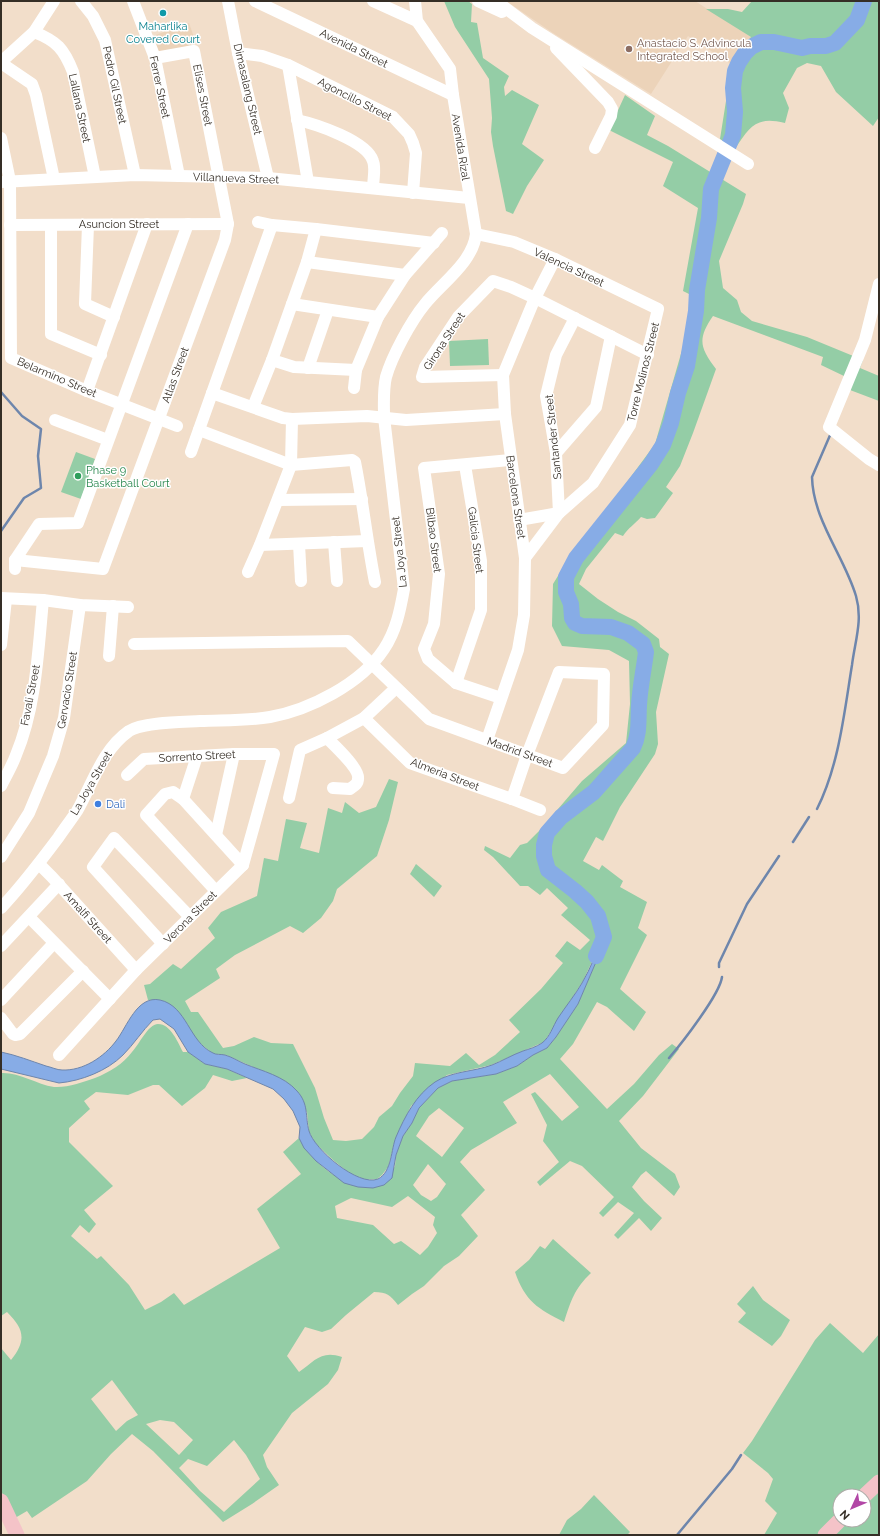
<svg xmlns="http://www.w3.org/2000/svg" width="880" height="1536" viewBox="0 0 880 1536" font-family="Raleway,sans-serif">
<rect width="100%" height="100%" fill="#f2deca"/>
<g fill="#ecd3b9">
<path d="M506,1H695L751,37L737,53L731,64L688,36L651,94L553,33Z"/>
<path d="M189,23L196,43L157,57L150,37Z"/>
</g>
<g fill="#94cda6" fill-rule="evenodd">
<path d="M444,1H468L472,4L471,22L477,23L483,58L509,76L504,87L505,96L512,90L539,105L522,144L544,160L527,186L513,214L506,211L493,146L491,132L492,118L489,79L455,27Z"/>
<path d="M752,1H879V117L873,126L836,92L821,66L807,63L797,68L783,93L789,108L785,123C756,116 750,126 735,149L720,139L726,101L727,77L731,64L737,53L751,37L706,9H728L742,12Z"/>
<path d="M625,95L655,116L647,135L668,146L746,194L743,204L719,261L723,288L737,300L741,312L752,321L807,337L863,360L860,368L879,376V401L850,390L844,376L821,365L823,357L713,316C697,339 700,348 716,369L693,433L680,466L666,487L673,493L655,518L647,519L641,517C635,524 628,528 623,536L615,533L586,569L579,584L598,599L618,612L636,621L659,639L660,647L669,654L656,712L658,744L655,754L620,807L603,841L596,837L583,861L599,870L602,865L623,881L620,887L647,902L638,928L647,935L620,989L646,1012L634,1031L607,1007L597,1002L573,1044L560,1059L607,1109L634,1084L659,1055L672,1044L679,1049L643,1096L619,1121L641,1148L675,1174L680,1187L674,1196L646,1171L641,1175L632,1187L644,1201L662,1218L651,1231L639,1218L618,1239L614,1235L634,1213L618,1202L603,1217L599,1213L614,1197L582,1166L570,1161L540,1186L537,1182L559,1162L543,1141L547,1125L531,1094L535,1092L562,1121L579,1107L550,1074L503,1102L517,1123L471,1150L460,1162L485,1190L461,1215L478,1236L459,1256L444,1266L424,1286L412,1294L398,1305C390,1295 387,1292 374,1292L346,1315L331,1329L322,1332L305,1327L287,1356L299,1372C315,1361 321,1350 342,1357L338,1370L328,1384L292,1413L263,1455L267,1467L279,1485L252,1504L223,1522L153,1451L132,1434L111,1454L87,1481L32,1518L27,1511L15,1518L1,1491V1348L11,1360C27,1340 24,1329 7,1312L1,1316V1073C19,1072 36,1084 54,1087C67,1088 83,1082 95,1078C110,1072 123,1064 132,1052C139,1045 148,1024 158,1024C171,1024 178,1043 183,1052H188L205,1064L227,1069L247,1078L232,1081L213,1075L205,1088L182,1106L159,1085H153L128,1095L96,1092L84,1101L90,1109L69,1128V1142L113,1186L84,1210L96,1224L89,1233L80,1225L71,1236L97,1259L101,1256L129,1285L145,1310L161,1302L174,1293L184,1305L280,1248L257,1209L301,1174L283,1152L299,1138C305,1150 313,1158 323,1167C343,1183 358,1192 384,1185L395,1166L396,1155L403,1136L412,1123L419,1108L438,1088L452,1081L496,1074L517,1066L533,1055L547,1048L556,1037L578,1004L602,948L603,938L583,981L544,1042L491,1065L447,1075L411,1106L396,1138L388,1167L382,1175L377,1179L364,1180L349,1173L333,1160L315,1143L309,1132L307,1112L285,1081L226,1055L213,1054L201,1044L191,1034L186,1023L160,1000H148L144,985L150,984L173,964L181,969L215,938L208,928L221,912L257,896L264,858L278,861L286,819L307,823L300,848L319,853L328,808L342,813L345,802L359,813L376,807L389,779L398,782L389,820L377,856L337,889L333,901L321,918L303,933L290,926L235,955L216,969L220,978L185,1001L191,1012H198L223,1048L234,1046L254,1037L271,1043L293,1044L315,1088L324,1118L333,1140L346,1141L362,1139L374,1127L379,1117L392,1106L400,1093L413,1076L415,1063L450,1066L466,1053L479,1065L495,1055L520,1032L509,1020L541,989L563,963L555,956L567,941L580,950L590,940L561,915L568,908L547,888L540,895L528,886H520L493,857L484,850L485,846L510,858L520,845L527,843L540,830L582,781L626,743L630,704L629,661L609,650L562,646L552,626L553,584L575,548L613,501L655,444L697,298L683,291L698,208L663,186L673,162L609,130ZM439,1108L464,1128L442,1157L416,1136L429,1116ZM428,1164L446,1184L437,1197L431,1201L421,1195L413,1185ZM408,1196L435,1217L433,1225L437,1233L428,1247L420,1255L401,1241L394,1244L373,1225L337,1218L335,1206L351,1198L392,1207ZM112,1380L138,1415L127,1421L116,1431L91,1399ZM160,1420L174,1422L193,1440L179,1455L146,1424ZM234,1440L246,1455L260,1479L224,1512L200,1491L179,1468L188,1459L207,1466Z"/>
<path d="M488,339L489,365L450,366L449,341Z"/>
<path d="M76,452L95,459L81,499L61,492Z"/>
<path d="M416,864L442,886L434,897L410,874Z"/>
<path d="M553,1239L591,1273C574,1289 571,1301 564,1322C538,1309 525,1301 515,1272L529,1260L540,1246L545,1249Z"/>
<path d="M753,1286L763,1300L790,1320L781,1336L772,1346L738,1322L746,1313L737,1304Z"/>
<path d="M830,1323L863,1353L879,1334V1535H764L777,1513L765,1501L773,1479L768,1473L743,1453L752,1441L815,1340ZM840,1496H864V1520H840Z"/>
<path d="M594,1495L630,1532L627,1535H559L567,1520L581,1509Z"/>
</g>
<path fill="#87ace6" stroke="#6e86ac" d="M604,937L602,948L578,1004L556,1037L547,1048L533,1055L517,1066L496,1074L452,1081L438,1088L419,1108L412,1123L403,1136L396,1155L392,1178L384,1185L373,1188L358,1187L344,1183L316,1161L304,1148L299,1138L300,1127L293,1111L284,1099L273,1089L227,1069L205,1064L188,1052L174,1029L160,1019L153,1020C142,1031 134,1044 123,1055C107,1071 81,1081 59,1083L1,1069V1052C16,1055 31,1061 46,1066C51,1067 57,1070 62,1070C83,1071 104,1057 116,1041C127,1027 137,995 160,1000C187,1006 189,1042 213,1053C216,1055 221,1054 225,1055C232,1057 238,1061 245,1064C262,1071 284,1076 297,1091C309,1104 305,1116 309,1131C314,1149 358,1187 378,1179C392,1172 391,1149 396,1137C405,1116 416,1095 435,1082C452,1071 473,1072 492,1065C502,1061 512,1055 523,1051C529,1049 536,1047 542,1043C550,1037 553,1026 558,1018C566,1006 575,995 582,983C591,968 596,952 604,937Z"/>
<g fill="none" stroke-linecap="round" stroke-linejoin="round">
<g stroke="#6e86ac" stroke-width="2.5">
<path d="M1,392L22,416L41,429L38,456L41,488L24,498L1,531"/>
<path d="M817,809C839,765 844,714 852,665C855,641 863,620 856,596C844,556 813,520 812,477L831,433"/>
<path d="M793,842L809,817"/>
<path d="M719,967V963L747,904L779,856"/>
<path d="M669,1058C682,1043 720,994 722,977"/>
<path d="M677,1535L732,1469L741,1455"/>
</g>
<path stroke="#87ace6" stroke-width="16" d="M596,956L604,937L598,916L587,902L575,891L548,870L544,856V845L547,833L561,817L594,792L633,748C640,734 638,720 639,705C640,687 644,669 646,652L643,644L628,633L611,627L582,626L575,623L572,618L571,604L566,592V577L576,558L651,464L663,445L671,423L678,393L687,366L696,311L697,290L709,218L711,189L733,135L735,112L733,88L735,71L739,62L745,53L751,47L761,42H774L802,48L810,46H826L835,43L857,20L864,1"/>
<g stroke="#fff" stroke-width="12">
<path d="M81,1L93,16L105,40L135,175"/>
<path d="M133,1L155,58L179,176"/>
<path d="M228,1L238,53L268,178"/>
<path d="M255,1L453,95"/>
<path d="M373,1L417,21"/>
<path d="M478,1L502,12"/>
<path d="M496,1L532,28L748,164"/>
<path d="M34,32C57,41 64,49 73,72L95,177"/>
<path d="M556,48L608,102L612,109L611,116L595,148"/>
<path d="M238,53L262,56L288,65L393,117L409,134L413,143L416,153L413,193"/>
<path d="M1,62L34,32L54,1"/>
<path d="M1,63L32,84L36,95L54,179"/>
<path d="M288,65L308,182"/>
<path d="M297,120C316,124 367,141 373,161C376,169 373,179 373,188"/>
<path d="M1,138L10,181L11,358L87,391L177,426"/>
<path d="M1,182L135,175L268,178L469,198"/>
<path d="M258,222L272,225"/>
<path d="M10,225L228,224"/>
<path d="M51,225V334L101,355"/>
<path d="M88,225L85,304L114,317"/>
<path d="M316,229L307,262L272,360L294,367L356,370"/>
<path d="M476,234L514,242L555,259L658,309L630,425L593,483L559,513L519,520"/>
<path d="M307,262L405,275"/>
<path d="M879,284L865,340L829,427L869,459L879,465"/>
<path d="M292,304L378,317"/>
<path d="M308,368L328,310"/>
<path d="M503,375L422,377L425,367L458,317L493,281L511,287L535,298L648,355"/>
<path d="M354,388L356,370L378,317L405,275L442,233"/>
<path d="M87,391L147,224"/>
<path d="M212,393L283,418L292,419L367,416L406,420L505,414"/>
<path d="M253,407L272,360"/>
<path d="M55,420L108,440"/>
<path d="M199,430L291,465L352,460L355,462C363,502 367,542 375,582"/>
<path d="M191,452L272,225L316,229L434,243"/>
<path d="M556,453L596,407L611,336"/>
<path d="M278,500L362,499"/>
<path d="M334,542L337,581"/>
<path d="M299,544L301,581"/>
<path d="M260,545L367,541"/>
<path d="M525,558L559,513L556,453L546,396L556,355L575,318"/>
<path d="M15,560L103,569L225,240L228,224L194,51L155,58"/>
<path d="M15,569V560L39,524L78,523L188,224"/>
<path d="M248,572L260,545L291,465L292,419"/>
<path d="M1,598L43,600L80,605L128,607"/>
<path d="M134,644L348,641L429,719L563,768L603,725L604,674L559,672L527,755L512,799"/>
<path d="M1,645L6,599"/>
<path d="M109,656L113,606"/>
<path d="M456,683L481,610V561L465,465"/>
<path d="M501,698L456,683L428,659L424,649L434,624L439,574L424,468L511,460"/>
<path d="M364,718L410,763L512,799L540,810"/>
<path d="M327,738C335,746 360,769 358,779C358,784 354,786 350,789L333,788"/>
<path d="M487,740L518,650L524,615L525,558L505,414L503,375L535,298L555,259"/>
<path d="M1,786C6,776 12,766 16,755C36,707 38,652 43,600"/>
<path d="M289,798L300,750L327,738L364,718L396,688"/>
<path d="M183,799L197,756"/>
<path d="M216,835L234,754"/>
<path d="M1,857L29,813L53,756L64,718L80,605"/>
<path d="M39,864L52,877L136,970"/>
<path d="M216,891L146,815L165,794L173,792L183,799L243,865"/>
<path d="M1,908C22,886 40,862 58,838C64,829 71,820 77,811C93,783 102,750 129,731C143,722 183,722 200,721C223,720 247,721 270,717C309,710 361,684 384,649C396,631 400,611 404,589L384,417C384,404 383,390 386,377C392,356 411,321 425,304C442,283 473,262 476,234L453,95L450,69L417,21L415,1"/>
<path d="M29,917L110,999"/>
<path d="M163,944L93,867L114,838L190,917"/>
<path d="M1,946L59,884"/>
<path d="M1,1000L54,943"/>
<path d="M1,1018L13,1034L15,1035L20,1034L83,971"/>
<path d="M59,1055L136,970L243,865L274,754H234L144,759L127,775"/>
</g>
<g stroke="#f4c3c8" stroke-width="15">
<path d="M864,1496L879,1482"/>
<path d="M1,1501L17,1535"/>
<path d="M825,1535L840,1520"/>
</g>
</g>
<circle fill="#0f9aa8" stroke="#fff" stroke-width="1.5" cx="163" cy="13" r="4"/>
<circle fill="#8d6e63" stroke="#fff" stroke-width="1.5" cx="629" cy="49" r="4"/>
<circle fill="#2e9e5b" stroke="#fff" stroke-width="1.5" cx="78" cy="476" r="4"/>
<circle fill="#3f7fe0" stroke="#fff" stroke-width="1.5" cx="98" cy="804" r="4"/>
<g text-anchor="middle" stroke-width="3" stroke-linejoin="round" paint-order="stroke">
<g font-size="11" fill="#0d838f" stroke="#fff">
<text x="163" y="30">Maharlika<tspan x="163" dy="13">Covered Court</tspan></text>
</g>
<g font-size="11" fill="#785e54" stroke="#fff" text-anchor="start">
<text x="637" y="47">Anastacio S. Advincula<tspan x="637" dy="13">Integrated School</tspan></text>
</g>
<g font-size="11" fill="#352e26" stroke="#fff">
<text transform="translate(354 48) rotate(26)" y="4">Avenida Street</text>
<text transform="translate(115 85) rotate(78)" y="4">Pedro Gil Street</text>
<text transform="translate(160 87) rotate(78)" y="4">Ferrer Street</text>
<text transform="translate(248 89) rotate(77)" y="4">Dimasalang Street</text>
<text transform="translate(203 95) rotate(79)" y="4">Elises Street</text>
<text transform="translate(355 99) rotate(27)" y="4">Agoncillo Street</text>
<text transform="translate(80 108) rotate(78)" y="4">Lallana Street</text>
<text transform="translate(461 147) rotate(81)" y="4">Avenida Rizal</text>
<text transform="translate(236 178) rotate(2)" y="4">Villanueva Street</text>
<text x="119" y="228">Asuncion Street</text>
<text transform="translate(569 267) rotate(25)" y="4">Valencia Street</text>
<text transform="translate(444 341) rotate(-57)" y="4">Girona Street</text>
<text transform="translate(643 372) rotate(-76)" y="4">Torre Molinos Street</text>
<text transform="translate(175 375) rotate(-70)" y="4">Atlas Street</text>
<text transform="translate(57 377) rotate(23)" y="4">Belarmino Street</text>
<text transform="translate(553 437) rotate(-96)" y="4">Santander Street</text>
<text transform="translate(516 497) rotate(82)" y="4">Barcelona Street</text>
<text transform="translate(434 540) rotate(83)" y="4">Bilbao Street</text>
<text transform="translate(476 540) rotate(83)" y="4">Galicia Street</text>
<text transform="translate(399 552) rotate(-96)" y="4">La Joya Street</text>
<text transform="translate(67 690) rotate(-81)" y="4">Gervacio Street</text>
<text transform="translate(30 695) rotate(-79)" y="4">Favali Street</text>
<text transform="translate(520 752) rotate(20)" y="4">Madrid Street</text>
<text transform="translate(197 756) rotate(-3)" y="4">Sorrento Street</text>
<text transform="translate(445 774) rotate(21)" y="4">Almeria Street</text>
<text transform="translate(91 783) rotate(-60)" y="4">La Joya Street</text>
<text transform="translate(88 917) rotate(48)" y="4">Amalfi Street</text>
<text transform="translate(190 917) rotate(-45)" y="4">Verona Street</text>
</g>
<g font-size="11" fill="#27864d" stroke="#fff" text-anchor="start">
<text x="86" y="474">Phase 9<tspan x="86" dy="13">Basketball Court</tspan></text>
</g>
<g font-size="11" fill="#366cbe" stroke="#fff" text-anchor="start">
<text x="106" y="808">Dali</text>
</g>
</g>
<rect width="880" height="1536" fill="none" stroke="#352e26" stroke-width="4"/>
<g transform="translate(852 1508) rotate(226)"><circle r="19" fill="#ffffff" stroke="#aeaba8"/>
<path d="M0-3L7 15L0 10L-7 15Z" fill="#b246a6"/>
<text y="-6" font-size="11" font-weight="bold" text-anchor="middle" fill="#352e26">N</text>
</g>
</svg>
